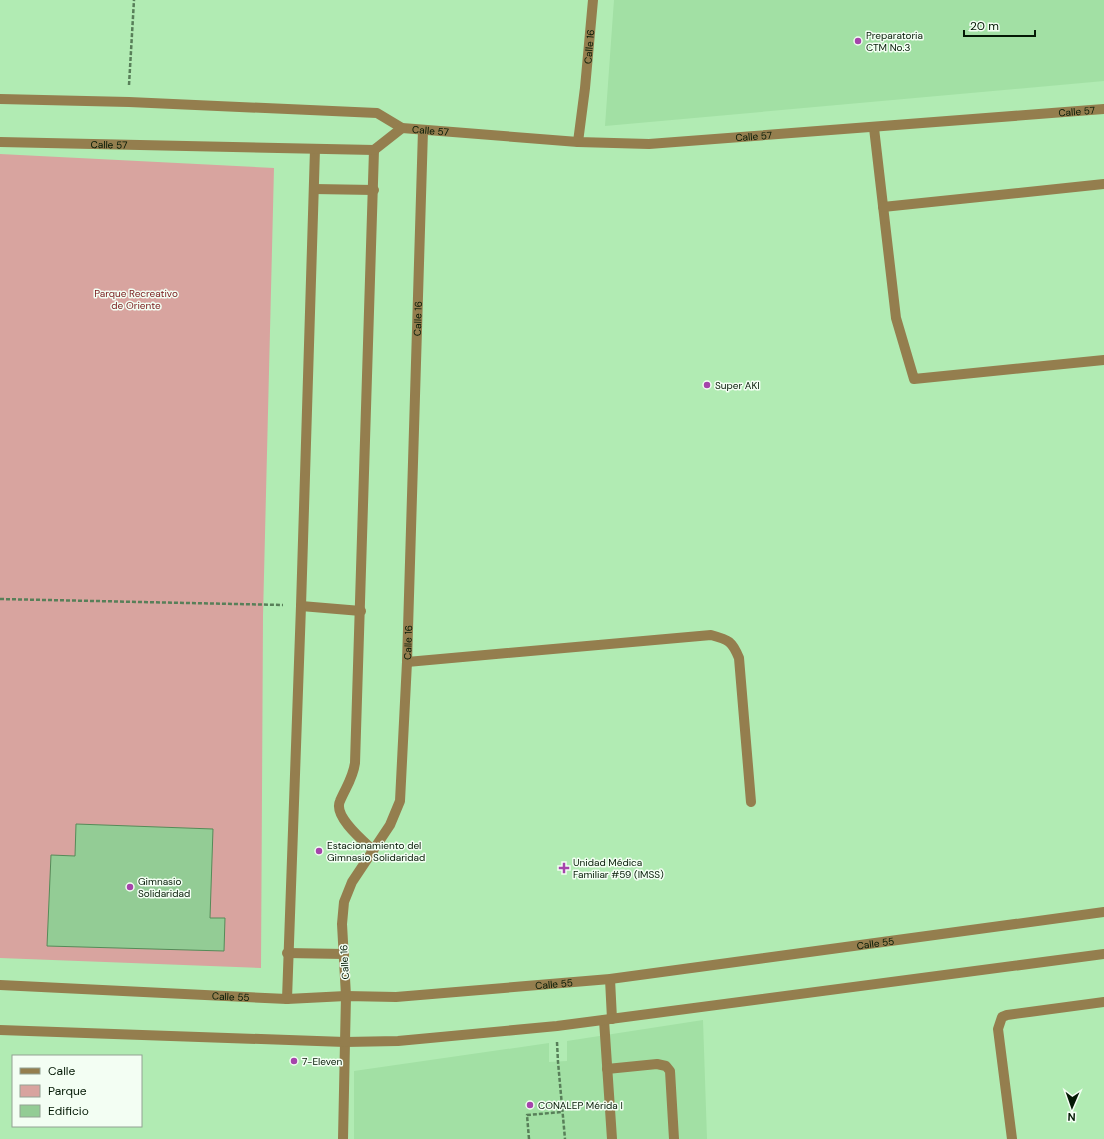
<svg xmlns="http://www.w3.org/2000/svg" width="1104" height="1139" viewBox="0 0 1104 1139" font-family="'DM Sans',sans-serif">
<rect width="100%" height="100%" fill="#b1ebb3"/>
<g fill="#a2e0a4">
<path d="M614,0H1104V81L605,126Z"/>
<path d="M703,1020L707,1139H354V1071L549,1043V1062L567,1061V1041Z"/>
</g>
<path fill="#d8a49f" d="M0,154L274,168L263,616L261,968L0,958Z"/>
<path fill="#93cc95" stroke="#558b58" d="M76,824L213,829L210,918H225L224,951L47,946L51,855L75,856Z"/>
<g fill="none" stroke-linecap="round" stroke-linejoin="round">
<g stroke="#587f59" stroke-width="2.5" stroke-dasharray="4 2" stroke-linecap="butt">
<path d="M129,85L134,0"/>
<path d="M0,599L283,605"/>
<path d="M557,1042L558,1062L565,1139"/>
<path d="M529,1139L527,1115L562,1112"/>
</g>
<g stroke="#947e4e" stroke-width="10">
<path d="M874,128L896,318L914,379L1104,360"/>
<path d="M314,189L374,190"/>
<path d="M883,207L1104,184"/>
<path d="M301,606L361,611"/>
<path d="M407,662L711,635C729,640 732,641 739,658L751,802"/>
<path d="M373,850C362,840 333,816 340,801C346,787 353,778 355,763L374,150"/>
<path d="M287,953L344,954"/>
<path d="M287,999L301,606L315,149"/>
<path d="M604,1020L612,1139"/>
<path d="M607,1069L657,1064L666,1066L670,1071L674,1139"/>
<path d="M1012,1139L998,1029L1002,1017L1007,1015L1104,1002"/>
</g>
<g stroke="#947e4e" stroke-width="10">
<path id="s1" d="M578,142L585,88L593,0"/>
<path d="M343,1139L345,1042"/>
</g>
<g stroke="#947e4e" stroke-width="10">
<path id="s2" d="M0,99L129,102L377,113L402,128L578,142L649,144L1104,109"/>
<path id="s3" d="M0,142L374,150L402,128"/>
<path d="M610,979L612,1019"/>
<path id="s4" d="M0,985L287,999L346,996L396,997L610,979L1104,912"/>
<path d="M0,1030L345,1042L398,1041L557,1026L1104,954"/>
<path id="s5" d="M345,1042L346,996L342,924L344,902L352,882L390,825L400,801L407,662L423,130"/>
</g>
</g>
<g fill="#a544ab" stroke="#f3fef3" stroke-width="1.5">
<circle cx="858" cy="41" r="4"/>
<circle cx="707" cy="385" r="4"/>
<circle cx="319" cy="851" r="4"/>
<path d="M562 862h4v4h4v4h-4v4h-4v-4h-4v-4h4z"/>
<circle cx="130" cy="887" r="4"/>
<circle cx="294" cy="1061" r="4"/>
<circle cx="530" cy="1105" r="4"/>
</g>
<g text-anchor="middle" stroke-width="3" stroke-linejoin="round" paint-order="stroke">
<g font-size="10" fill="#041905" stroke="#f3fef3" text-anchor="start">
<text x="866" y="39">Preparatoria<tspan x="866" dy="12">CTM No.3</tspan></text>
<text x="715" y="389">Super AKI</text>
<text x="327" y="849">Estacionamiento del<tspan x="327" dy="12">Gimnasio Solidaridad</tspan></text>
<text x="573" y="866">Unidad Médica<tspan x="573" dy="12">Familiar #59 (IMSS)</tspan></text>
<text x="138" y="885">Gimnasio<tspan x="138" dy="12">Solidaridad</tspan></text>
<text x="302" y="1065">7-Eleven</text>
<text x="538" y="1109">CONALEP Mérida I</text>
</g>
<g font-size="10" fill="#041905" stroke="#f3fef3">
<text dy="4" stroke="none"><textPath href="#s1" startOffset="96">Calle 16</textPath></text>
<text dy="4" stroke="none"><textPath href="#s2" startOffset="1083">Calle 57</textPath></text>
<text dy="4" stroke="none"><textPath href="#s2" startOffset="435">Calle 57</textPath></text>
<text dy="4" stroke="none"><textPath href="#s2" startOffset="759">Calle 57</textPath></text>
<text dy="4" stroke="none"><textPath href="#s3" startOffset="109">Calle 57</textPath></text>
<text dy="4" stroke="none"><textPath href="#s5" startOffset="739">Calle 16</textPath></text>
<text dy="4" stroke="none"><textPath href="#s5" startOffset="415">Calle 16</textPath></text>
<text dy="4" stroke="none"><textPath href="#s4" startOffset="879">Calle 55</textPath></text>
<text transform="translate(344 962) rotate(-93)" y="4">Calle 16</text>
<text dy="4" stroke="none"><textPath href="#s4" startOffset="555">Calle 55</textPath></text>
<text dy="4" stroke="none"><textPath href="#s4" startOffset="231">Calle 55</textPath></text>
</g>
<g font-size="10" fill="#77191a" stroke="#f3fef3">
<text x="136" y="297">Parque Recreativo<tspan x="136" dy="12">de Oriente</tspan></text>
</g>
</g>
<rect x="12" y="1055" width="130" height="72" fill="#f3fef3" stroke="#93a294"/>
<rect x="20" y="1068" width="20" height="6" fill="#947e4e" stroke="#93a294"/>
<text x="48" y="1075" font-size="12" fill="#041905">Calle</text>
<rect x="20" y="1085" width="20" height="12" fill="#d8a49f" stroke="#93a294"/>
<text x="48" y="1095" font-size="12" fill="#041905">Parque</text>
<rect x="20" y="1105" width="20" height="12" fill="#93cc95" stroke="#93a294"/>
<text x="48" y="1115" font-size="12" fill="#041905">Edificio</text>
<g transform="translate(1072 1107) rotate(182)" stroke="#f3fef3" stroke-width="3" paint-order="stroke">
<path d="M0-3L7 15L0 10L-7 15Z" fill="#041905"/>
<text y="-6" font-size="11" font-weight="bold" text-anchor="middle" fill="#041905">N</text>
</g>
<path d="M964 30v6h71v-6" fill="none" stroke="#041905" stroke-width="2"/>
<text x="970" y="30" font-size="12" fill="#041905" stroke="#f3fef3" stroke-width="3" paint-order="stroke">20 m</text>
</svg>
